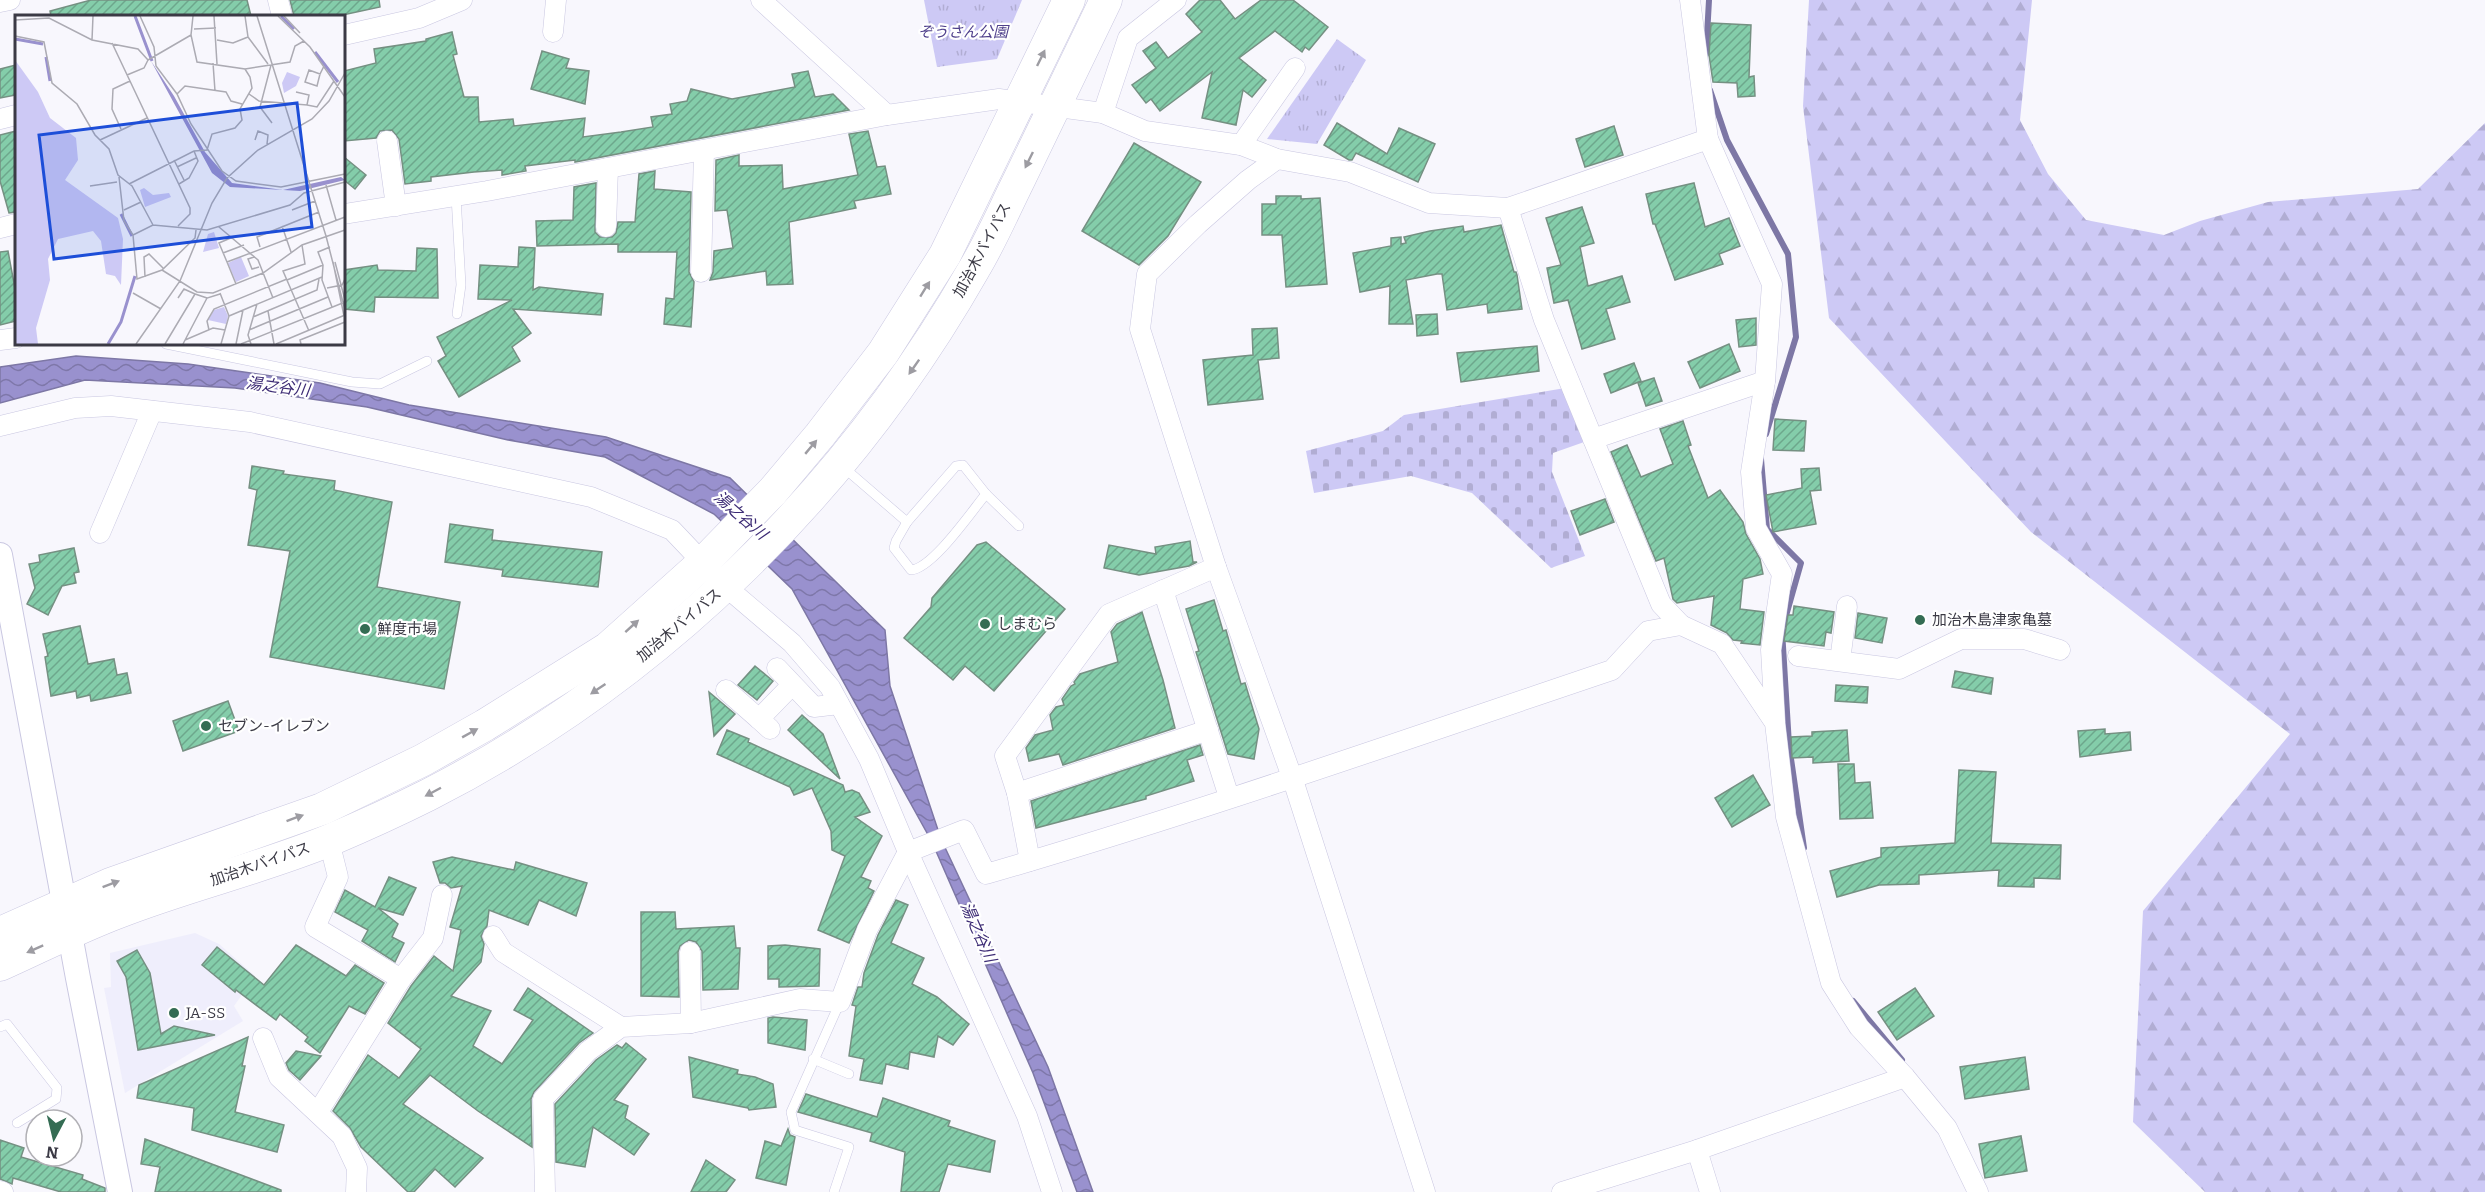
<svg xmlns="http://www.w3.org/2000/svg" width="2485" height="1192" viewBox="0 0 2485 1192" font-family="Bitter,'Noto Sans JP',serif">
<defs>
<pattern id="grass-tufts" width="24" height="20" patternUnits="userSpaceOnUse" patternTransform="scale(1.5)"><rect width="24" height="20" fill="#cdc9f5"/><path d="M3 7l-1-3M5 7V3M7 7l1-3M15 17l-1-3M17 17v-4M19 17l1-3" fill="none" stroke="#b1add3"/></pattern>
<pattern id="forest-firs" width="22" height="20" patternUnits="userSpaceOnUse" patternTransform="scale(1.5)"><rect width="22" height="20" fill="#cdc9f5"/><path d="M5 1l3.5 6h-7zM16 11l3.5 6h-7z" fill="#b1add3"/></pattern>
<pattern id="cemetery-stones" width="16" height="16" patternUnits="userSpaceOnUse" patternTransform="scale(1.5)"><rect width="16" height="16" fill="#cdc9f5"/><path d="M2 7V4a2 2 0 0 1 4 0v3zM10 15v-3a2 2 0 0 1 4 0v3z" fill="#b1add3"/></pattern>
<pattern id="water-waves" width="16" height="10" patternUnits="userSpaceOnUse" patternTransform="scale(1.5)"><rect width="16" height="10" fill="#9991ce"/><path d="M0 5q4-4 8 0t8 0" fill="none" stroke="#7e77a9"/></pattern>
<pattern id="building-hatch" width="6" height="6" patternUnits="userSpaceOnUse" patternTransform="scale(1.5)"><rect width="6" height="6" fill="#84cdaa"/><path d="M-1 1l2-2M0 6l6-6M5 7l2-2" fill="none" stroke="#6da78c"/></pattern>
</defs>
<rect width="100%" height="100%" fill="#f8f7fd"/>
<path fill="#efeefc" d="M195,933L219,944L255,976L234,1006L243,1021L125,1093L104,988L111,987L110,953Z"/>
<g fill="url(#grass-tufts)">
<path d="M924,0H1022L997,59L937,67Z"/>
<path d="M1337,39L1366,60L1317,144L1267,139Z"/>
</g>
<path fill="url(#forest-firs)" d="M1809,0H2032L2020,120L2048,174L2086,220L2164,235L2200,221L2268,202L2418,189L2485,123V1192H2205L2133,1122L2143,911L2290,734L2031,532L1829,318L1803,106Z"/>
<path fill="url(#cemetery-stones)" d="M1565,388L1587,441L1553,453L1552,472L1585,556L1551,568L1472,493L1411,476L1314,493L1306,451L1383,431L1404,415Z"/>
<path fill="url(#water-waves)" stroke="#7d77a5" stroke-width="1.5" d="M76,356L188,364L320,383L409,405L606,437L730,478L885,630L890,686L941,839L1048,1067L1093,1192H1077L1033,1073L932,842L792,589L714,514L605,457L508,440L367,407L235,388L85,380L0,403V367Z"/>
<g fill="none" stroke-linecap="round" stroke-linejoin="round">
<g stroke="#7d77a5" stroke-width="6">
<path d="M1706,54L1709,0"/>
<path d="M1710,90L1727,140L1788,254L1796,337L1766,434"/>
<path d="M1761,459L1767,529L1801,563L1782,630L1789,745L1804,848"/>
<path d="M1853,1001L1902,1060"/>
</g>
</g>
<g fill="url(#building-hatch)" stroke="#759082" stroke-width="1.5">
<path d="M91,0H247L251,16H51L50,11Z"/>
<path d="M290,0H379L380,7L338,16H294Z"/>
<path d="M1200,0H1220L1235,19L1261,0H1293L1328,27L1309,50L1305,47L1302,52L1275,31L1239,58L1266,80L1252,97L1243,90L1236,125L1202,118L1212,72L1160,111L1151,99L1146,103L1132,85L1156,68L1143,51L1156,42L1168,58L1202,32L1186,14Z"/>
<path d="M1711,23L1751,25L1749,77L1754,76L1755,96L1738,97L1737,83L1713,82L1709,55Z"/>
<path d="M452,32L457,54L453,55L464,97H478L479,122L513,119L514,126L585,118L583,137L621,132L653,127L651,117L672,114L670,104L687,101L691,89L732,99L795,87L792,74L808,71L815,97L833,94L849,110L575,162V160L525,166L526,171L502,175V170L474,172L431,177V181L405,184L399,139L392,130L380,131L376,138L344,141V71L376,63L374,49L426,41V39Z"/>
<path d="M542,51L569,59L566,68L589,71L585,104L531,89Z"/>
<path d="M16,65V95L0,98V69Z"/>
<path d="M1337,123L1387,154L1399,128L1435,144L1418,182L1356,153L1352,160H1349L1324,145Z"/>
<path d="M1614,126L1623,155L1585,167L1576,139Z"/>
<path d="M16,131V212L9,213L0,181V135Z"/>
<path d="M868,131L877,167L885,166L891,194L854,201L856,208L789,222L793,284L767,285L766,271L710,280L713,272L714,251L733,248L727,210L715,211L716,160L739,155V166L782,165L783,189L858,175L849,134Z"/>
<path d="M1134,143L1201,182L1168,236L1139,265L1082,231Z"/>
<path d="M344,157L366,175L355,189L344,180Z"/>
<path d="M655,171L654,189L691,192L689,272L694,282L691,327L664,324L666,298L674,299L677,252H618V244L537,246L536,221L573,220L574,187L596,183L595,232L600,237H612L616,233L618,222H635L639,174Z"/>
<path d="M1694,183L1705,227L1729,218L1740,246L1719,254L1723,264L1675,280L1655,224H1653L1646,194Z"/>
<path d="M1276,196H1301V199L1320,198L1327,284L1286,287L1282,235H1262V204H1276Z"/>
<path d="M1582,207L1594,243L1580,247L1588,286L1622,276L1630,302L1606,309L1615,339L1582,349L1568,300L1554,303L1547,268L1561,265L1546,218Z"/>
<path d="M1501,225L1514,272H1516L1517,275L1522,309L1488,313L1487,304L1447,310L1442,274H1437L1406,280L1413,324H1389L1390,286L1360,292L1353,253L1391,246V238L1401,237V244L1406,243L1404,237L1430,231L1463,226L1464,232Z"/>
<path d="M519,247L535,248L533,290L539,287L603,294L601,315L513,309L531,333L512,347L520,361L459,397L438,361L446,356L437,337L512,300L478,299L480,265L518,267Z"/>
<path d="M417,248L437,249L438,298L375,297L374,312L344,309V270L377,265L378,270L416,271Z"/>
<path d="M8,251L16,294V321L0,325V252Z"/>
<path d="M1437,314L1438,334L1417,336L1416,315Z"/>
<path d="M1756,318V345L1739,347L1736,320Z"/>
<path d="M1277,328L1279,358L1258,360L1263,399L1208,405L1203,360L1253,355L1252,329Z"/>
<path d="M1729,344L1740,371L1700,388L1688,362Z"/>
<path d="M1537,346L1539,371L1461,382L1457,353Z"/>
<path d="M1634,363L1641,381L1611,393L1604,374Z"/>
<path d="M1654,378L1662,401L1646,406L1638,383Z"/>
<path d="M1775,419L1806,421L1804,451L1773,450Z"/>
<path d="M1683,421L1691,445L1688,446L1708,498L1720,490L1743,522L1746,534L1760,559L1763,574L1743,579L1740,609L1764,612L1760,645L1741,643L1742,641L1733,640L1727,633L1711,625L1714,596L1677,603L1673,599L1664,558L1656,561L1611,452L1627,445L1641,477L1673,464L1660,429Z"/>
<path d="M252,466L284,471L283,474L335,481L334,490L392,502L377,587L460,602L444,689L270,657L290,551L248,545L257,490L249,488Z"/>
<path d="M1819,468L1821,490L1810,491L1816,524L1773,532L1766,495L1802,488L1801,469Z"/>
<path d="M1605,499L1614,522L1580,535L1571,511Z"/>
<path d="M450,524L493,530L492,540L602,552L598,587L502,576L503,570L445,562Z"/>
<path d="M1190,541L1193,562H1197L1189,566L1139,575L1104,568L1109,545L1156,554L1155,547Z"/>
<path d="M986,542L1065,609L994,691L965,666L953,680L904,638L931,607L932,598L977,545Z"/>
<path d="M74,548L79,572L74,573L76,583L62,586L48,615L27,604L35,588L29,564L40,562L39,555Z"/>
<path d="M1214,600L1223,631L1226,630L1241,684L1245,683L1259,729L1254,759L1228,754L1196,652L1199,651L1186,609Z"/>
<path d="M1794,606L1834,612L1831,633L1826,632L1824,646L1784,641L1788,615H1793Z"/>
<path d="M1142,612L1163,680L1175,728L1063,765L1059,754L1029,761L1026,748L1035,735L1053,730L1050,715L1056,707L1064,705L1062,699L1071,686L1075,684L1074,682L1080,674L1118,662L1111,632L1117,624Z"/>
<path d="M1858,613L1887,618L1882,643L1855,638Z"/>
<path d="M80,626L88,664L114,659L117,675L127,673L131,693L91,701L90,695L77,698L76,691L51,696L45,657L48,656L43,634Z"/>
<path d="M755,666L773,681L757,700L738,685Z"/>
<path d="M1955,671L1993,678L1991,694L1952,687Z"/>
<path d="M1836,685L1868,687L1867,703L1835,701Z"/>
<path d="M709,692L735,714L714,736Z"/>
<path d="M228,701L239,731L183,751L173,721Z"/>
<path d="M802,715L823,734L840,779L788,730Z"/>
<path d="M2105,729V734L2130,732L2131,750L2080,757L2078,731Z"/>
<path d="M727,730L749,739L748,742L843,785L845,792L852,790L859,793L870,812L855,817L882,836L861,877L871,881L868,888L874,891L849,943L818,930L845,856L832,850L831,831L812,788L794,795L790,787L717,754Z"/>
<path d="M1847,730L1849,761L1813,763V757L1792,758L1791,737L1812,736V732Z"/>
<path d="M1200,745L1203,755L1187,760L1194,781L1146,796V799L1036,828L1031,801Z"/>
<path d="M1838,764H1854L1855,783L1870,782L1873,818L1840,819Z"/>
<path d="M1959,770L1996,772L1991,843L2061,845L2060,879L2034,878V887L1998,886L1999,870L1919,875V884L1879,885L1837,897L1830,871L1881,857V848L1955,843Z"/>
<path d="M1753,775L1770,805L1732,827L1715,798Z"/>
<path d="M452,857L514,870L516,862L587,883L576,916L539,900L528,925L489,910L487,926L481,936L484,944L481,962L451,996L491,1011L473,1046L502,1064L533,1020L514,1010L528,988L593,1033L579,1043L534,1092L531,1099L532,1147L478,1111L430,1075L403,1104L483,1158L455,1187L435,1169L414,1192H408L361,1147L350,1128L333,1111L368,1055L399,1078L421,1049L388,1023L411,986L434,956L453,971L461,930L450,927L462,886L451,888L445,883H440L433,862Z"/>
<path d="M389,877L416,888L403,915L378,908L398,924L392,937L404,943L395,962L362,941L368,930L335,912L345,890L375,907Z"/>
<path d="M896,900L908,905L891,943L924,958L912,984L937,997L969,1024L953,1045L938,1036L934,1057L910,1052L908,1069L886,1064L882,1084L860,1080L864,1059L849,1056L856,1006L852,1005L858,987H862L864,973L878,935Z"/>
<path d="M641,912H675L676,929L734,926L736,948H740L738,989L703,990L702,951L696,942L689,940L680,946L678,952L679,997L641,996Z"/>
<path d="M296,945L346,976L355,965L384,983L365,1014L349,1006L320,1053L305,1041L308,1037L280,1014L276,1020L236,990L235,992L202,965L217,947L264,985Z"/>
<path d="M785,945L820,949L819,986L779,987V979H768V946Z"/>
<path d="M137,950L150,973L161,1034L174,1026L215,1035L138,1050L126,977L117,961Z"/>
<path d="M1915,988L1934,1016L1897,1040L1878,1012Z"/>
<path d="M773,1017L807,1020L805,1050L768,1043V1018Z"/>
<path d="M248,1037L242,1066H245L235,1112L284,1125L277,1152L192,1130L194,1108L137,1098L139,1085Z"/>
<path d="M626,1043L646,1059L614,1100L628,1106L625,1118L649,1134L634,1155L593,1127L585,1167L556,1162L555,1104L596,1060L617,1045L622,1048Z"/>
<path d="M296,1051L321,1056L300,1080L289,1070L286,1063Z"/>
<path d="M689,1057L738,1070L737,1074L755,1077L773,1084L776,1107L749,1110L748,1108L693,1097Z"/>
<path d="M2025,1057L2029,1089L1965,1099L1960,1067Z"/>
<path d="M806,1094L877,1117L883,1098L950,1121L948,1126L995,1141L990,1172L948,1164L939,1192H901L905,1152L870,1141L872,1133L798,1112Z"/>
<path d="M788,1129L790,1135L795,1137L786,1185L756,1178L765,1141L781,1146Z"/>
<path d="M2021,1136L2027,1171L1985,1178L1979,1144Z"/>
<path d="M145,1139L281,1190V1192H155L160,1167L141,1164Z"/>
<path d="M0,1140L24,1148L21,1157L83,1175L82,1179L105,1188V1192H61L13,1178L12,1184L0,1179Z"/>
<path d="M706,1160L735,1180L726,1192H691Z"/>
</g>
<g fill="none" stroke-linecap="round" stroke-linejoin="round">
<g stroke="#c9c7e1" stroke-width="10">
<g id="service">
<path d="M456,196L461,285L457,314"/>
<path d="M166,344L352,382L380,384L427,361"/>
<path d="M842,466L907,522L956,466L963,465L986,494L1019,526"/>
<path d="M907,522L896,541L894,548L911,570C933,568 971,512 986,494"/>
<path d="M0,1027L7,1024L57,1088L56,1099L17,1123"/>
<path d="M813,1059L849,1074"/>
<path d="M834,1192L849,1147L795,1130L791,1112L840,1002"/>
</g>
</g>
<g stroke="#c9c7e1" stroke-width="21">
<g id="minor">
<path d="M278,0L282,16"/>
<path d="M761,0L887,115"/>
<path d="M0,2L10,0"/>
<path d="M553,32L556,0"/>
<path d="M344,35L419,18L462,0"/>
<path d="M1103,113L1128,38L1176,0"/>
<path d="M0,119L16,115"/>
<path d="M1708,139L1772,284L1765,381L1751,472L1756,528L1782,574L1771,650L1775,721"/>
<path d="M387,141L396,206"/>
<path d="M1241,145L1295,68"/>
<path d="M1277,159L1248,180L1198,224L1147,274L1140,329L1216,567L1292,777L1425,1192"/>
<path d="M1508,208L1544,320L1661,604L1681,625L1722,644L1775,723L1786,817L1831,983L1859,1027L1905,1077L1947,1128L1978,1192"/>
<path d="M344,214L487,191L887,115L999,99L1103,113L1145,131L1241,145L1277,159L1350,172L1429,203L1508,208L1708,139L1690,0"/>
<path d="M606,227L608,168"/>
<path d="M0,228L16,224"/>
<path d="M701,272L704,150"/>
<path d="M0,340L16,338"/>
<path d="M0,426L75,408L111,406L250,422L591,497L672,530L725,586L792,643L830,687L869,759L908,852L1027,1116L1052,1192"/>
<path d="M1593,439L1765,381"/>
<path d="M100,533L152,411"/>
<path d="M1163,590L1229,797"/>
<path d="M1798,656L1899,669L1961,639H2024L2060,650"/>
<path d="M1840,661L1847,606"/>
<path d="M777,668L814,707L839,704"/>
<path d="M726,690L759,719"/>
<path d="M770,729L759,719L792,685"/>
<path d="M1017,793L1208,730"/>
<path d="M329,841L338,877L315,927L401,979L433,938L442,895"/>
<path d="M1030,861L1017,793L1005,756L1109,614L1216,567"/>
<path d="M493,936L503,952L621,1027"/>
<path d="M690,952L691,1023"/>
<path d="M263,1038L279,1077L342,1136L357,1168L356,1192"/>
<path d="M318,1112L401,979"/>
<path d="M1697,1150L1710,1192"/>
<path d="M0,1191L3,1192"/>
<path d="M545,1192L543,1099L588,1051L621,1027L691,1023L800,999L840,1002L867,930L908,852L964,830L986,874C1197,813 1404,740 1612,670L1648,631L1681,625"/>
<path d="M1562,1192L1697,1150L1905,1077"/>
</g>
</g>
<g stroke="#c9c7e1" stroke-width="26">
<path id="tertiary" d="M0,555L78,978L120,1192"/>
</g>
<g stroke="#c9c7e1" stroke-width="33">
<g id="trunk">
<path d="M0,933L110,884L322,809L423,760L485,725L608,648L704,562L773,491L820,435L883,353L945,255L1069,0"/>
<path d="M0,965C40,947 79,927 119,912C188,885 262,868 330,840C363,826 396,811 428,795C657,678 847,492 974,269C991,241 1004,210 1019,180C1048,120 1077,60 1106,0"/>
</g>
</g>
<use href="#service" stroke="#fff" stroke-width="9"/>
<use href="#minor" stroke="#fff" stroke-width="20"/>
<use href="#tertiary" stroke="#fff" stroke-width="24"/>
<use href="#trunk" stroke="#fff" stroke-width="32"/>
</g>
<defs><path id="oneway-solid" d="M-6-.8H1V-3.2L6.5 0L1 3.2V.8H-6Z" transform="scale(1.5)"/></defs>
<g fill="#9d9ca2">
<use href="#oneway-solid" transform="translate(1041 58) rotate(-64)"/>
<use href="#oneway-solid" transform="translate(1029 160) rotate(116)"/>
<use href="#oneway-solid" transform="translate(925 289) rotate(-58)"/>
<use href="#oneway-solid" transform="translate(914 367) rotate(125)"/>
<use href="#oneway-solid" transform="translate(811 447) rotate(-50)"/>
<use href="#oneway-solid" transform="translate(632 626) rotate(-42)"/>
<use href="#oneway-solid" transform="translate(598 689) rotate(146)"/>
<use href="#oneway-solid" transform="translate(470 733) rotate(-29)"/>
<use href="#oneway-solid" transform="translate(433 792) rotate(152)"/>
<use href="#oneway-solid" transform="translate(295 818) rotate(-20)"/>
<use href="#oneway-solid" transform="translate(111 884) rotate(-21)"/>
<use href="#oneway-solid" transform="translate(35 949) rotate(156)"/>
</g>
<g fill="#346c53" stroke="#fff" stroke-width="2">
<circle cx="1920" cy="620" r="6"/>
<circle cx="985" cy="624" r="6"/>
<circle cx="365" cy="629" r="6"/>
<circle cx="206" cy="726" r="6"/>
<circle cx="174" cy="1013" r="6"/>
</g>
<g text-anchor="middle" stroke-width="4.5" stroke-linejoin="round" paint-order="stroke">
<g font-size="15" font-style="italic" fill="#4f408b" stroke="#fff">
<text x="963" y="37">ぞうさん公園</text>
</g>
<g font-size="15" fill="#3b3a45" stroke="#fff">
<text transform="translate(982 250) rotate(-62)" y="5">加治木バイパス</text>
<text transform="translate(679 625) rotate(-40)" y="5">加治木バイパス</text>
<text transform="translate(260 864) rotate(-19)" y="5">加治木バイパス</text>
</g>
<g font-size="15" fill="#3b3a45" stroke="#fff" text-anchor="start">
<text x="1932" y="625">加治木島津家亀墓</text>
<text x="997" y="629">しまむら</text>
<text x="377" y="634">鮮度市場</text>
<text x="218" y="731">セブン-イレブン</text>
<text x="186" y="1018">JA-SS</text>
</g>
<g font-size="16" font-style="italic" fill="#3d2c75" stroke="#fff">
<text transform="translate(278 386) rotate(7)" y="6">湯之谷川</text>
<text transform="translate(741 515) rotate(41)" y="6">湯之谷川</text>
<text transform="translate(979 932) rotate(66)" y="6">湯之谷川</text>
</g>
</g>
<g transform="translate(15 15)">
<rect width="330" height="330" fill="#f8f7fd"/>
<path d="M272,57L285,62L281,71L269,78L267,68ZM199,217L204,233L188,237L193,219ZM226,242L234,261L221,267L213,248ZM209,292L213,301L211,309L193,305L199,295Z" fill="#cdc9f5"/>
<path d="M0,45L23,77L35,103L61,123L63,145L50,165L103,203L108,224L106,270L100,261L91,259L86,226L78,216L43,224L33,244L35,265L21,313L23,329H0Z" fill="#cdc9f5"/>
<path d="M129,173L138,180L154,178L156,182L130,192L125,175Z" fill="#cdc9f5"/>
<path d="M136,46L159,81L190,137L217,168L268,175L326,162L330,165L285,176L215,172L197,158Z" fill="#9991ce"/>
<path fill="none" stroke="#9991ce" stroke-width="3" d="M120,1L137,46M266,1L279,14M0,24L28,29M300,37L323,67M31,42L35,66M106,199L117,221M93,329L106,307L120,261"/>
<path fill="none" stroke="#acabb3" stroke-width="1.5" d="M125,1L139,32L141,51L162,79L176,109L207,156L221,166L266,172L330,159M199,1L202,49M230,1L233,22M242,1L311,221L330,295M263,1L295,32L330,82M269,1L285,18M0,5L34,3L77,25L123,34L133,45M179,14L201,13M0,21L29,27L37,68L62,89L80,120L94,134L103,160L117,171L138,210M77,25L78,1M202,25L218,28L233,22L253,49M97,28L175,193V199L163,211M133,45L176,20M198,48L200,76M256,50L245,92L257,108M230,54L275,47L280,31L289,26M305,59L302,71L290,67L294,55L305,59L309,51M112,60L129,53L133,45M162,79L170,71L211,77L216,86L227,89M234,79L244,86L292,90L294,80L281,77M292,90L302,92L319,66M106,114L97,94L98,74L115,66M85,125L132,103M240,125L243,116L253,120L252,129M159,145L169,165M162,152L181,143M104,162L109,206L118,220M114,169L179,136L192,135L197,119L220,113L227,105L225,94L237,73L235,62L230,54L182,47L176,20L178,1M164,169L174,163L183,146L179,136M311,170L321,205M75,171L102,167M109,195L126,187M277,195L300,186M267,211L276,237M204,212L243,245L258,283M181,215L180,223L147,255L122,264L118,220L138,210L192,215L275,190L289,178L330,167M287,230L290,249L268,256L294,316M245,232L242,222L304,197M315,232L303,237L308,250L307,265L317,292M208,238L229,230M239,242L233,244L237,254L244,252M212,247L204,228L218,222M318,247L329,301M320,247L330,285M147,255L182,277L198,278L248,258L287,230L330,215M130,262L129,242L134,239L148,253M272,265L308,250M221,269L212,247L330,202M312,273L327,270L330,264M118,278L146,294M205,278L214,301L206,329M163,283L169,274L180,279M253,296L259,329M214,301L307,262M238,302L302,275L304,264M194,315L192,306L199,294L272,264M234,315L313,282M170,325L198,313L210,315M121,329L165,266L197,188L212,163L243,135L297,104L314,86L330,58M150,329L180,279L192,283M168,329L192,283L205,279M221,329L228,295M226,329L330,287M236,329L233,320L242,289M261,329L330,300M286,329L285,325L330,307"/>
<path fill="#1d4ed8" fill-opacity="0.15" stroke="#1d4ed8" stroke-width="3" d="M282,88L297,212L39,244L24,120Z"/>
<rect width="330" height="330" fill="none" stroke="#3b3a45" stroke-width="3"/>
</g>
<g transform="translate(54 1138) rotate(187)"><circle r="28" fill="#ffffff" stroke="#b1b0b5" stroke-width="1.5"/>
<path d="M0-4.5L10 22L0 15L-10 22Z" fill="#346c53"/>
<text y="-9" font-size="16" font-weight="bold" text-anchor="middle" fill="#3b3a45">N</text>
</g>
</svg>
